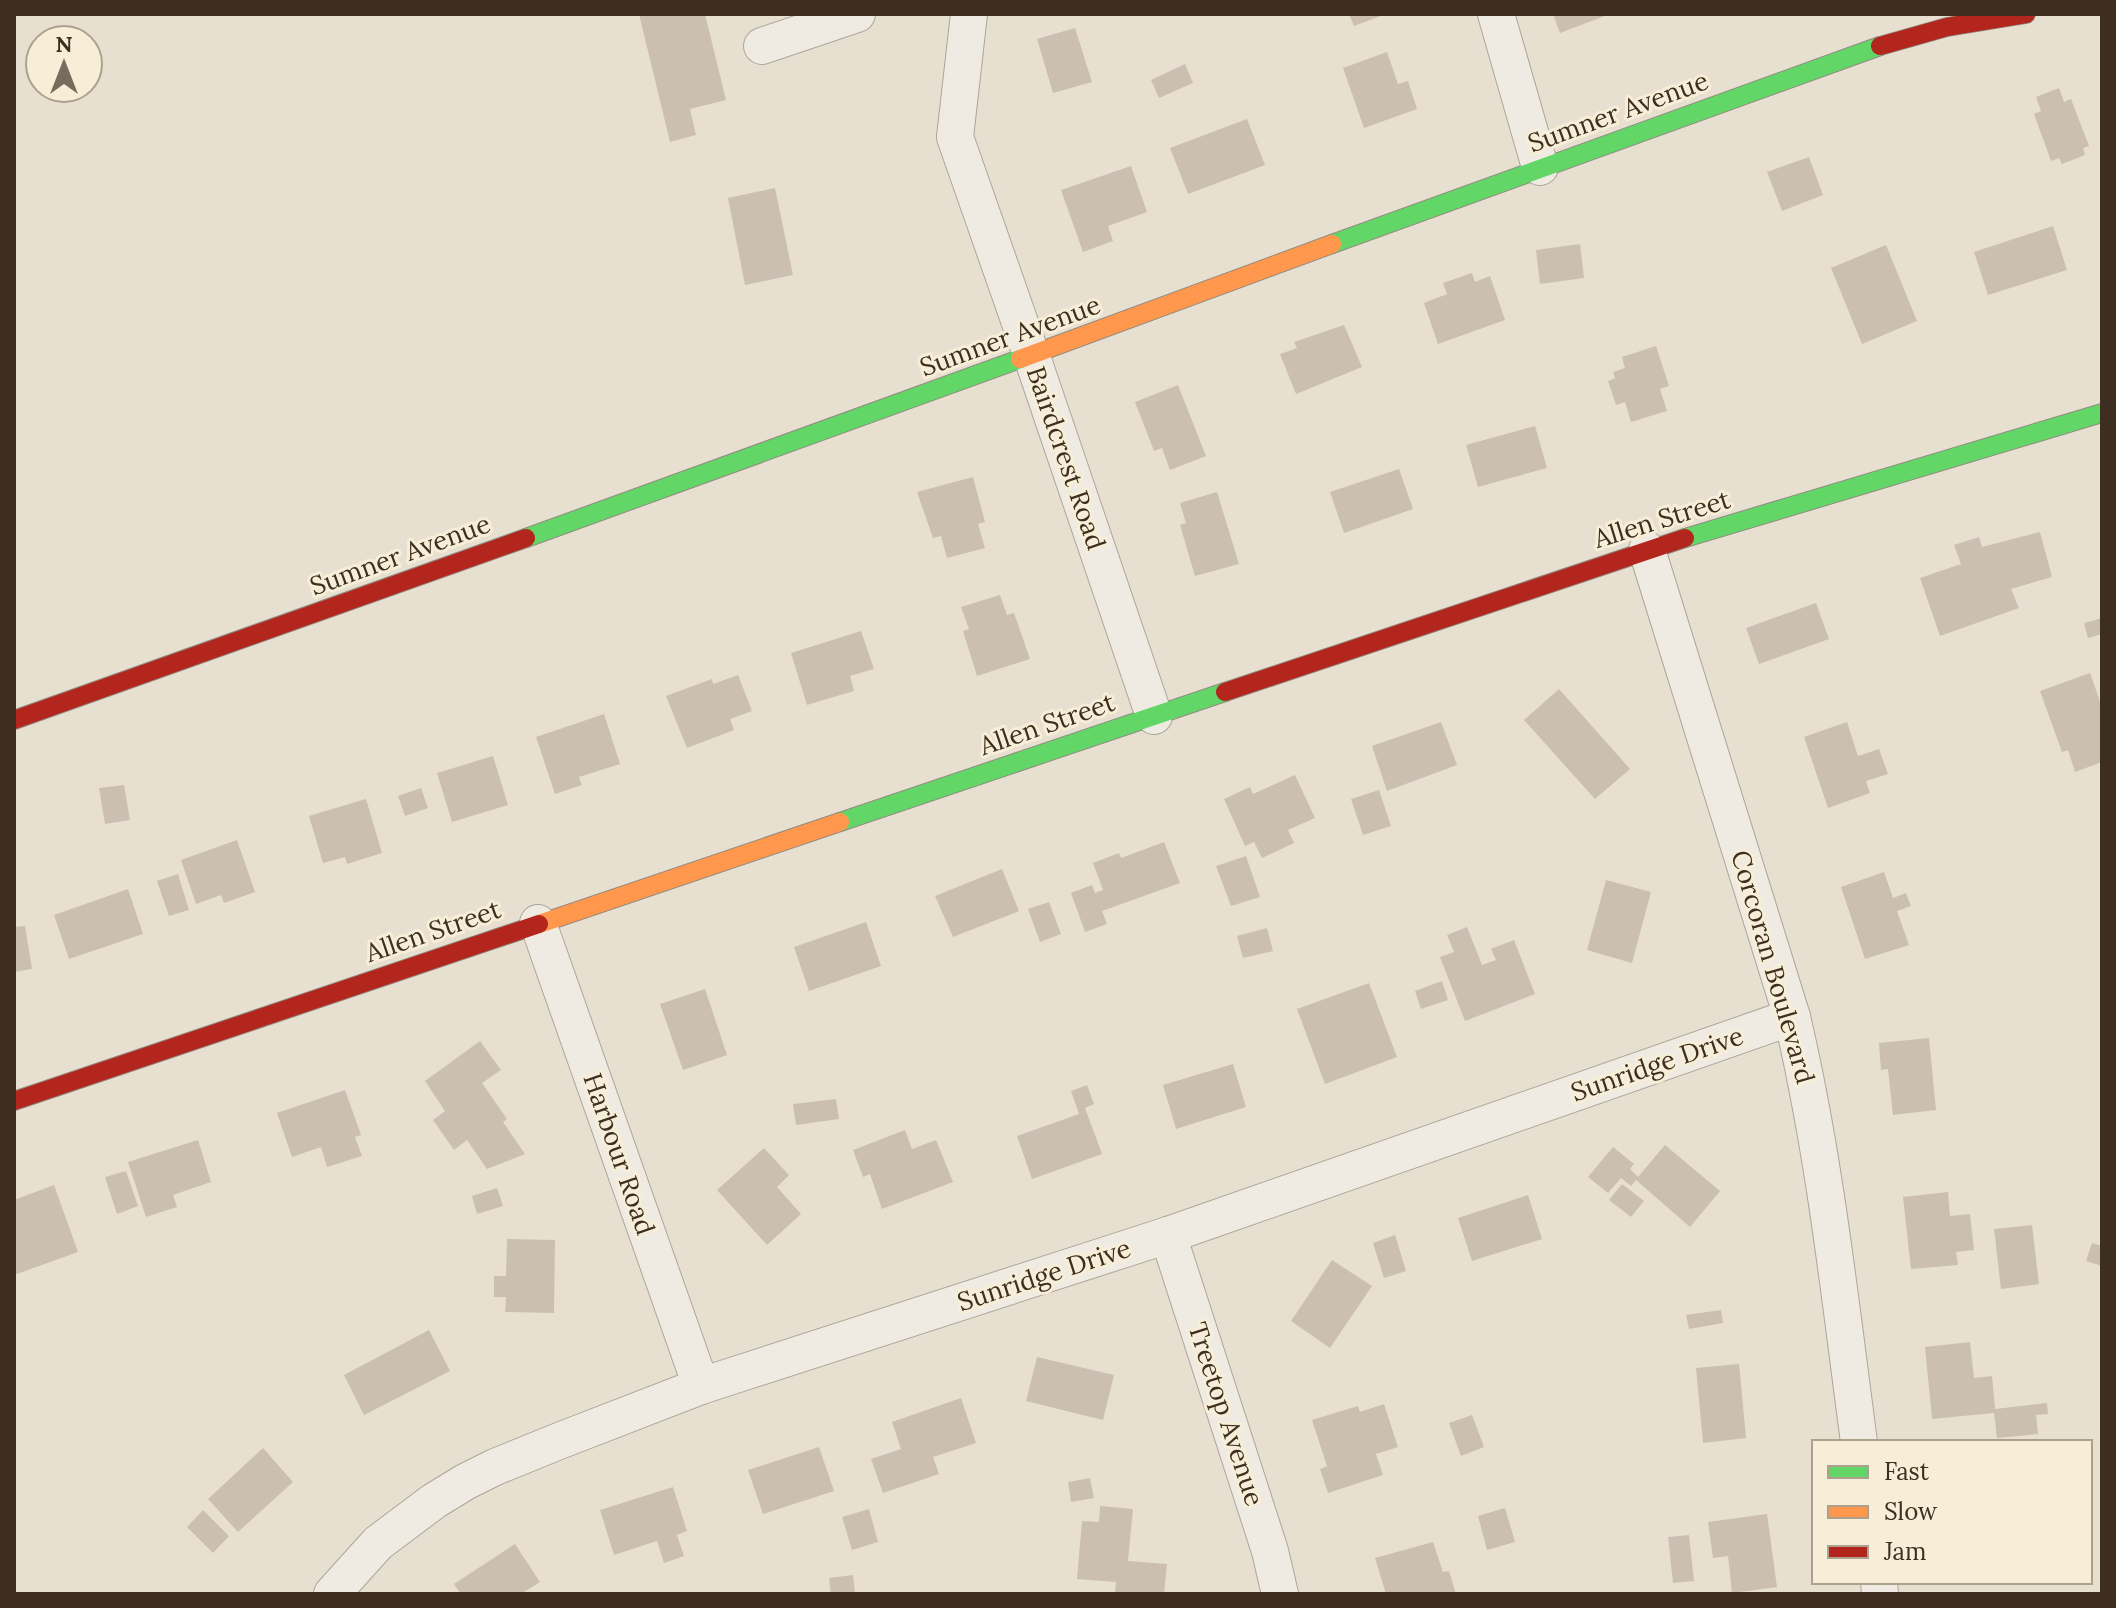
<svg xmlns="http://www.w3.org/2000/svg" width="2116" height="1608" viewBox="0 0 2116 1608" font-family="Lora,serif">
<rect width="100%" height="100%" fill="#e7e0d1"/>
<g fill="#cbbfb2">
<path d="M639,14H705L726,100L690,109L696,135L670,142Z"/>
<path d="M1349,14H1386L1354,26Z"/>
<path d="M1553,14H1610L1560,33Z"/>
<path d="M1075,28L1092,82L1053,93L1037,39Z"/>
<path d="M1387,52L1398,84L1408,81L1417,109L1364,128L1343,68Z"/>
<path d="M1185,64L1193,83L1159,98L1151,80Z"/>
<path d="M2059,88L2064,102L2071,99L2089,146L2083,148L2085,155L2062,164L2059,158L2051,161L2034,114L2041,111L2036,97Z"/>
<path d="M1247,119L1265,165L1188,194L1170,148Z"/>
<path d="M1809,157L1823,195L1782,211L1767,172Z"/>
<path d="M1131,166L1147,212L1108,226L1113,241L1083,252L1061,190Z"/>
<path d="M775,188L793,275L745,285L728,198Z"/>
<path d="M2053,226L2067,270L1988,295L1974,252Z"/>
<path d="M1580,244L1584,278L1540,284L1536,250Z"/>
<path d="M1886,245L1917,321L1862,344L1831,268Z"/>
<path d="M1472,273L1475,282L1490,276L1505,320L1438,344L1424,303L1447,294L1443,283Z"/>
<path d="M1344,325L1362,367L1296,394L1280,354L1297,348L1294,342Z"/>
<path d="M1656,346L1669,386L1660,389L1667,411L1631,422L1625,402L1616,405L1608,381L1615,378L1613,372L1625,368L1622,357Z"/>
<path d="M1178,385L1206,456L1170,470L1162,448L1154,451L1135,402Z"/>
<path d="M1535,426L1547,468L1478,487L1466,445Z"/>
<path d="M1399,469L1413,509L1344,533L1330,492Z"/>
<path d="M973,477L985,522L978,524L985,548L947,558L941,536L933,538L917,492Z"/>
<path d="M1217,492L1239,564L1195,576L1180,525L1186,523L1180,503Z"/>
<path d="M2040,532L2052,577L2011,589L2019,608L1940,636L1920,578L1961,564L1954,545L1979,537L1982,547Z"/>
<path d="M1000,595L1007,615L1014,613L1030,659L977,676L963,631L969,629L961,607Z"/>
<path d="M1816,603L1829,639L1759,664L1746,628Z"/>
<path d="M2102,618V634L2088,638L2084,623Z"/>
<path d="M861,631L874,669L850,676L854,691L807,705L791,653Z"/>
<path d="M2090,673L2102,707V762L2075,772L2068,750L2062,752L2040,691Z"/>
<path d="M738,675L752,711L730,719L734,730L687,748L666,696L712,679L713,684Z"/>
<path d="M1559,689L1630,769L1595,799L1524,720Z"/>
<path d="M604,714L620,764L579,777L582,785L555,794L536,737Z"/>
<path d="M1441,722L1457,765L1387,791L1372,746Z"/>
<path d="M1847,722L1858,756L1879,749L1888,774L1866,781L1870,793L1828,808L1804,737Z"/>
<path d="M493,756L508,805L452,822L437,773Z"/>
<path d="M1295,775L1315,818L1288,830L1294,843L1262,858L1254,842L1245,846L1224,799L1250,787L1253,794Z"/>
<path d="M124,785L130,820L105,824L99,788Z"/>
<path d="M421,788L428,808L405,816L398,796Z"/>
<path d="M1379,790L1391,826L1363,835L1351,799Z"/>
<path d="M366,799L382,853L347,864L345,857L323,863L309,816Z"/>
<path d="M237,840L255,892L224,903L221,895L196,904L181,860Z"/>
<path d="M1164,842L1180,883L1102,911L1107,924L1085,932L1071,893L1092,885L1095,893L1103,890L1093,863L1119,853L1121,858Z"/>
<path d="M1246,856L1260,897L1231,906L1216,866Z"/>
<path d="M1002,869L1019,911L953,937L935,896Z"/>
<path d="M1884,872L1893,898L1906,893L1911,906L1897,911L1909,945L1865,959L1841,887Z"/>
<path d="M178,874L189,910L169,916L157,881Z"/>
<path d="M1606,880L1651,892L1632,963L1587,950Z"/>
<path d="M128,889L143,934L69,959L54,915Z"/>
<path d="M1049,902L1061,934L1040,942L1028,909Z"/>
<path d="M866,922L881,966L809,991L794,947Z"/>
<path d="M25,926L32,969L14,972V927Z"/>
<path d="M1467,927L1482,965L1496,960L1491,949L1514,940L1535,994L1465,1021L1440,957L1454,952L1447,935Z"/>
<path d="M1267,928L1273,951L1243,958L1237,936Z"/>
<path d="M1442,981L1448,1000L1421,1009L1415,991Z"/>
<path d="M1369,983L1397,1057L1325,1084L1297,1009Z"/>
<path d="M705,989L727,1055L683,1070L660,1004Z"/>
<path d="M1929,1038L1936,1110L1893,1115L1888,1069L1881,1070L1879,1043Z"/>
<path d="M480,1041L501,1070L482,1083L507,1119L503,1122L525,1154L487,1169L467,1140L454,1150L433,1120L445,1111L425,1081Z"/>
<path d="M1233,1064L1246,1107L1176,1129L1163,1085Z"/>
<path d="M1087,1085L1094,1104L1085,1108L1102,1154L1032,1179L1017,1136L1079,1114L1071,1091Z"/>
<path d="M345,1090L361,1135L355,1137L362,1156L327,1167L321,1147L292,1157L277,1113Z"/>
<path d="M836,1099L839,1119L796,1125L793,1104Z"/>
<path d="M905,1130L912,1149L936,1140L953,1182L882,1209L870,1174L863,1177L853,1150Z"/>
<path d="M198,1140L211,1182L173,1195L177,1207L146,1217L128,1162Z"/>
<path d="M1665,1145L1720,1191L1690,1227L1636,1180L1631,1186L1621,1178L1608,1193L1588,1177L1613,1147L1634,1164L1630,1169L1638,1177Z"/>
<path d="M764,1148L789,1175L777,1187L801,1214L767,1245L717,1190Z"/>
<path d="M126,1171L138,1206L117,1214L105,1177Z"/>
<path d="M1622,1184L1644,1201L1631,1217L1609,1200Z"/>
<path d="M54,1185L78,1252L14,1275V1200Z"/>
<path d="M497,1188L503,1206L477,1214L472,1196Z"/>
<path d="M1948,1192L1950,1216L1970,1214L1974,1250L1956,1252L1958,1265L1911,1269L1903,1197Z"/>
<path d="M1528,1195L1542,1239L1472,1261L1458,1218Z"/>
<path d="M2032,1225L2039,1284L2001,1289L1994,1229Z"/>
<path d="M1395,1235L1406,1271L1384,1278L1373,1243Z"/>
<path d="M507,1239L555,1240L554,1313L505,1312L506,1297H494V1276H506Z"/>
<path d="M2092,1243L2102,1246V1266L2086,1261Z"/>
<path d="M1332,1260L1372,1286L1330,1348L1291,1321Z"/>
<path d="M1721,1310L1723,1323L1689,1329L1686,1315Z"/>
<path d="M429,1330L450,1371L364,1415L344,1375Z"/>
<path d="M1970,1342L1974,1378L1992,1376L1995,1409L2047,1403L2048,1414L2036,1415L2038,1434L1997,1438L1994,1413L1932,1419L1925,1347Z"/>
<path d="M1037,1357L1114,1375L1103,1420L1026,1401Z"/>
<path d="M1739,1364L1746,1438L1703,1443L1696,1368Z"/>
<path d="M961,1398L976,1443L933,1457L939,1474L883,1493L871,1459L901,1449L892,1422Z"/>
<path d="M1384,1404L1398,1447L1376,1454L1383,1475L1328,1493L1320,1469L1327,1466L1312,1420L1358,1406L1360,1412Z"/>
<path d="M1472,1415L1484,1447L1461,1456L1449,1423Z"/>
<path d="M819,1447L834,1491L763,1514L748,1470Z"/>
<path d="M263,1448L293,1482L238,1532L208,1499Z"/>
<path d="M1090,1478L1094,1498L1071,1502L1068,1482Z"/>
<path d="M673,1487L687,1531L677,1535L684,1556L664,1563L657,1541L614,1555L600,1510Z"/>
<path d="M1100,1506L1133,1509L1128,1561L1167,1564L1164,1594H1115L1116,1582L1077,1579L1082,1521L1099,1522Z"/>
<path d="M1505,1508L1515,1542L1487,1550L1478,1516Z"/>
<path d="M869,1509L878,1542L852,1550L842,1517Z"/>
<path d="M203,1510L229,1536L213,1553L187,1527Z"/>
<path d="M1767,1514L1777,1587L1732,1593L1728,1556L1713,1558L1708,1522Z"/>
<path d="M1689,1535L1694,1581L1673,1583L1668,1537Z"/>
<path d="M1433,1542L1443,1572L1449,1571L1456,1594H1386L1375,1558Z"/>
<path d="M515,1544L540,1582L521,1594H461L454,1584Z"/>
<path d="M853,1575L855,1594H831L829,1578Z"/>
</g>
<g fill="none" stroke-linecap="round" stroke-linejoin="round">
<g stroke="#ada599" stroke-width="38">
<g id="street">
<path d="M969,14L955,137L1032,357L1154,716"/>
<path d="M1496,14L1540,167"/>
<path d="M762,46L857,14"/>
<path d="M1647,550L1792,1017C1825,1157 1840,1300 1859,1442"/>
<path d="M538,923L701,1386"/>
<path d="M1168,1235L1270,1551L1280,1594"/>
<path d="M1879,1582L1880,1594"/>
<path d="M332,1594L378,1543L434,1501L465,1482L495,1467L559,1441L701,1386L1168,1235L1792,1017"/>
</g>
</g>
<g stroke="#928b80" stroke-width="20">
<g id="fast">
<path d="M1332,244L1880,46"/>
<path d="M526,538L1020,359"/>
<path d="M1685,538L2102,413"/>
<path d="M840,822L1225,692"/>
</g>
</g>
<g stroke="#928b80" stroke-width="20">
<g id="slow">
<path d="M1020,359L1332,244"/>
<path d="M539,924L840,822"/>
</g>
</g>
<g stroke="#928b80" stroke-width="20">
<g id="jam">
<path d="M1880,46L1947,27L2026,14"/>
<path d="M1225,692L1685,538"/>
<path d="M14,720L526,538"/>
<path d="M14,1101L539,924"/>
</g>
</g>
<use href="#street" stroke="#efebe3" stroke-width="36"/>
<use href="#fast" stroke="#63d668" stroke-width="18"/>
<use href="#slow" stroke="#ff974d" stroke-width="18"/>
<use href="#jam" stroke="#b3261e" stroke-width="18"/>
</g>
<g text-anchor="middle" stroke-width="6" stroke-linejoin="round" paint-order="stroke">
<g font-size="26" fill="#3d2e20" stroke="#f7eed8">
<text transform="translate(1618 112) rotate(-20)" y="9">Sumner Avenue</text>
<text transform="translate(1010 336) rotate(-20)" y="9">Sumner Avenue</text>
<text transform="translate(1066 458) rotate(71)" y="9">Bairdcrest Road</text>
<text transform="translate(1662 519) rotate(-17)" y="9">Allen Street</text>
<text transform="translate(400 555) rotate(-20)" y="9">Sumner Avenue</text>
<text transform="translate(1047 724) rotate(-19)" y="9">Allen Street</text>
<text transform="translate(433 931) rotate(-19)" y="9">Allen Street</text>
<text transform="translate(1773 967) rotate(74)" y="9">Corcoran Boulevard</text>
<text transform="translate(1657 1064) rotate(-19)" y="9">Sunridge Drive</text>
<text transform="translate(619 1154) rotate(71)" y="9">Harbour Road</text>
<text transform="translate(1044 1275) rotate(-18)" y="9">Sunridge Drive</text>
<text transform="translate(1226 1414) rotate(72)" y="9">Treetop Avenue</text>
</g>
</g>
<rect width="2116" height="1608" fill="none" stroke="#3d2e20" stroke-width="32"/>
<rect x="1812" y="1440" width="280" height="144" fill="#f7eed8" stroke="#ada18e" stroke-width="2"/>
<rect x="1828" y="1466" width="40" height="12" fill="#63d668" stroke="#ada18e" stroke-width="2"/>
<text x="1884" y="1480" font-size="24" fill="#3d2e20">Fast</text>
<rect x="1828" y="1506" width="40" height="12" fill="#ff974d" stroke="#ada18e" stroke-width="2"/>
<text x="1884" y="1520" font-size="24" fill="#3d2e20">Slow</text>
<rect x="1828" y="1546" width="40" height="12" fill="#b3261e" stroke="#ada18e" stroke-width="2"/>
<text x="1884" y="1560" font-size="24" fill="#3d2e20">Jam</text>
<g transform="translate(64 64)"><circle r="38" fill="#f7eed8" stroke="#ada18e" stroke-width="2"/>
<path d="M0-6L14 30L0 20L-14 30Z" fill="#786c5e"/>
<text y="-12" font-size="22" font-weight="bold" text-anchor="middle" fill="#3d2e20">N</text>
</g>
</svg>
